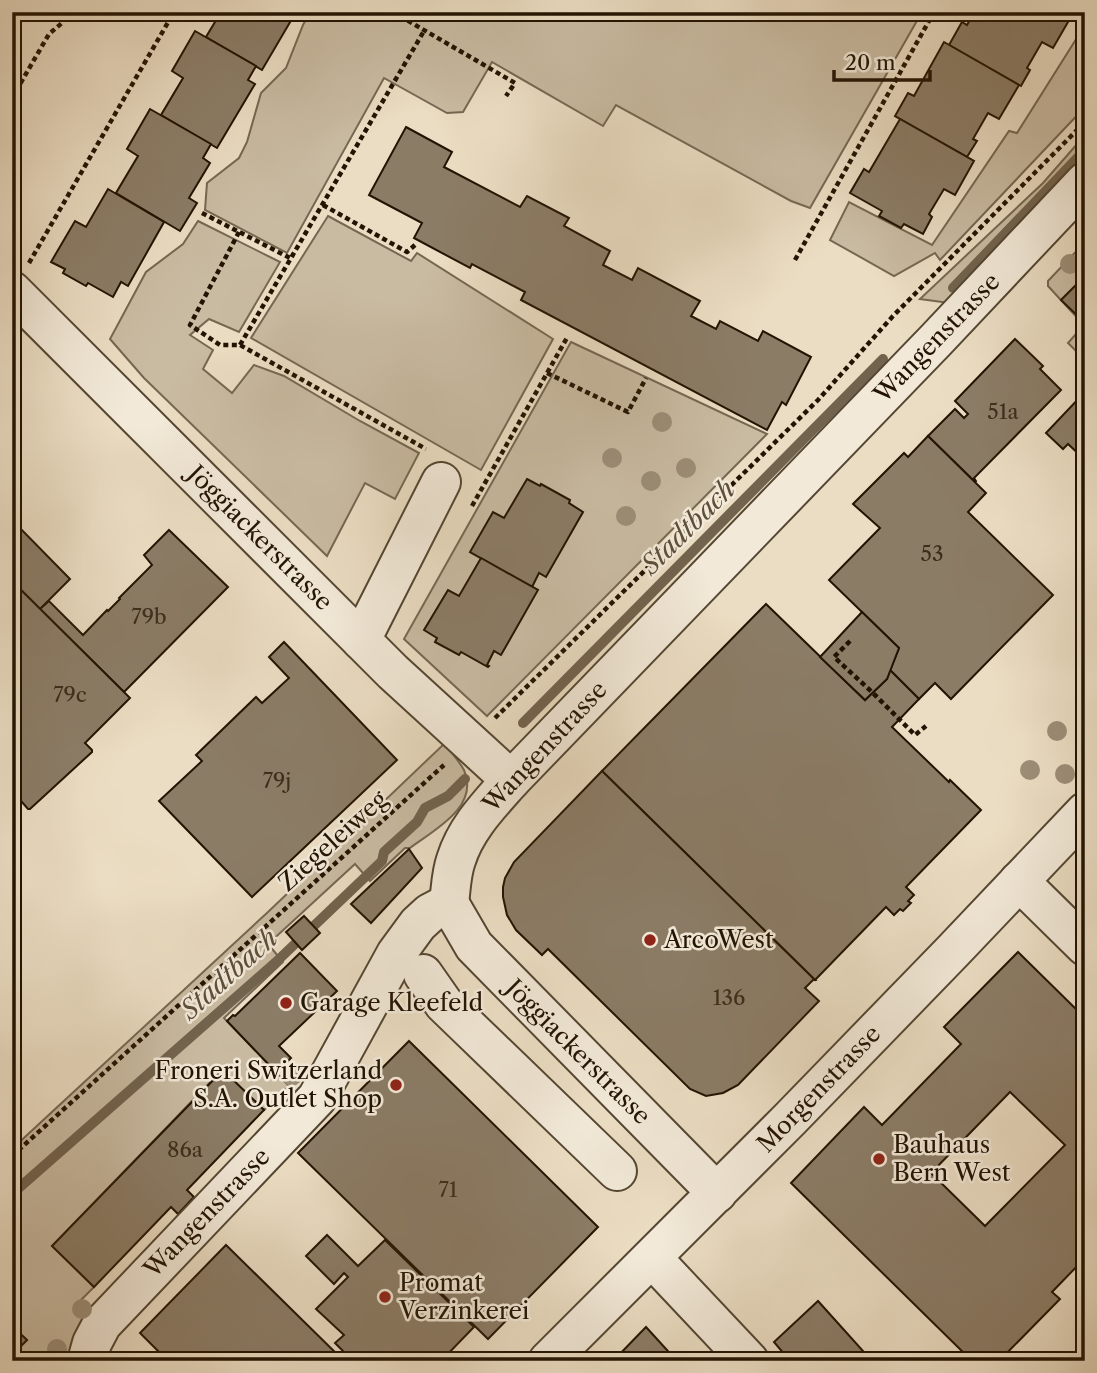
<svg xmlns="http://www.w3.org/2000/svg" width="1097" height="1373" viewBox="0 0 1097 1373" font-family="'Libre Caslon Text',serif">
<rect width="100%" height="100%" fill="#ebddc3"/>
<filter id="stains"><feTurbulence type="fractalNoise" baseFrequency=".00286" numOctaves="4"/><feColorMatrix values="0 0 0 0 .2 0 0 0 0 .09 0 0 0 0 .02 0 0 0 .5 -.17"/></filter>
<radialGradient id="worn" r=".72"><stop offset=".6" stop-color="#630" stop-opacity="0"/><stop offset="1" stop-color="#630" stop-opacity=".3"/></radialGradient>
<g fill="#c9bba2" stroke="#766752" stroke-width="2">
<path d="M310,12H379L382,14L395,12H922L810,208L791,201L616,105L603,126L492,62L463,112L447,113L384,78L287,253L205,210L207,183L239,158L247,142L261,93L286,68L303,25Z"/>
<path d="M1085,25V107L940,260L935,253L894,276L830,240L849,202L932,245L1009,131L1017,133Z"/>
<path d="M1085,135V175L964,305L920,299L1043,183Z"/>
<path d="M328,216L411,261L417,253L553,339L481,470L251,338Z"/>
<path d="M198,221L280,262L239,332L209,319L190,335L213,350L203,369L232,393L254,365L284,376L360,421L419,453L395,499L365,483L327,556L144,378L110,339L146,272L183,244Z"/>
<path d="M1085,242V276L1061,300L1085,323V360L1068,343L1084,325L1048,286V281Z"/>
<path d="M571,342L767,434L487,716L404,639Z"/>
<path d="M445,743C451,752 459,761 464,770C480,807 434,830 410,848H405L370,881L355,864L268,944L283,962L224,1018L289,1086L264,1110L222,1070L52,1246L94,1287L80,1301L95,1315L77,1361H12V1355L27,1340L12,1326V1149L268,912Z"/>
</g>
<g fill="none" stroke-linecap="round" stroke-linejoin="round">
<g stroke="#72634e" stroke-width="10">
<path d="M953,288L1085,150"/>
<path d="M523,723L883,359"/>
<path d="M12,1194L276,962L382,861L384,852L417,822L425,808L448,796L465,779"/>
</g>
</g>
<g fill="#8b7c66" stroke="#221302" stroke-width="2" fill-rule="evenodd">
<path d="M221,12H296L262,70L206,37Z"/>
<path d="M974,12H1067L1072,15L1053,48L1042,42L1027,68L1030,70L1021,86L949,45L962,22L967,25Z"/>
<path d="M195,31L256,66L248,80L255,84L217,148L161,115L183,78L172,71Z"/>
<path d="M944,42L1019,85L999,119L988,113L973,139L977,141L967,157L895,116L908,93L914,96Z"/>
<path d="M150,109L211,144L203,158L210,163L189,198L197,203L180,231L116,193L138,156L127,149Z"/>
<path d="M900,119L974,161L955,195L944,189L929,214L932,217L923,234L904,224L901,228L879,216L882,211L850,193L864,169L869,172Z"/>
<path d="M406,127L452,152L444,167L520,207L527,196L569,218L564,226L610,251L603,265L632,280L638,268L700,301L691,316L716,329L720,321L758,341L763,331L811,357L786,405L782,402L767,430L521,300L525,292L472,264L470,268L414,238L422,223L369,195Z"/>
<path d="M108,189L164,222L128,286L121,282L113,297L88,283L86,286L63,273L65,269L51,262L75,221L86,227Z"/>
<path d="M1085,276V323L1061,300Z"/>
<path d="M1015,339L1043,366L1040,369L1061,390L974,478L976,481L975,482L928,436L955,409L964,418L968,414L955,401Z"/>
<path d="M1083,394L1085,396V460L1068,444L1063,449L1046,433Z"/>
<path d="M928,436L986,493L968,512L1053,595L951,699L935,683L919,699L890,670L899,648L829,580L880,528L853,504L904,453L908,457Z"/>
<path d="M527,479L540,486L541,484L570,500L569,503L583,512L546,577L539,573L532,587L470,552L493,512L504,518Z"/>
<path d="M12,520L70,579L40,609L12,581Z"/>
<path d="M169,530L228,587L124,692L40,609L49,601L83,635L107,610L108,611L120,599L119,598L152,565L144,555Z"/>
<path d="M481,558L538,590L501,655L494,651L487,665L489,666L488,667L461,652L459,655L435,642L437,638L424,630L448,590L459,596Z"/>
<path d="M12,581L130,698L85,743L92,750V752L30,809H28L15,794L12,796V668L17,664L12,659Z"/>
<path d="M766,604L865,700L887,679L890,670L919,699L892,727L949,782L950,780L981,810L906,887L914,895L908,901L911,903L903,911L900,909L894,915L886,907L815,980L602,771Z"/>
<path d="M862,612L899,648L887,679L865,700L820,657Z"/>
<path d="M284,642L397,760L252,897L159,801L202,761L196,755L256,697L262,703L289,678L269,657Z"/>
<path d="M602,771L815,980H813L805,988L819,1001L738,1085L723,1093L706,1096L690,1089L548,949L542,955L516,930L507,915L503,897V887L505,878L514,862Z"/>
<path d="M409,849L422,868L371,923L351,904Z"/>
<path d="M304,916L320,933L302,950L286,932Z"/>
<path d="M1018,952L1085,1018V1258L1052,1292L1060,1299L999,1361H972L791,1183L864,1107L882,1125L961,1044L944,1027ZM1010,1092L1065,1145L985,1226L931,1173Z"/>
<path d="M300,953L337,991L279,1046L291,1058L276,1072L227,1021L233,1015L235,1016Z"/>
<path d="M409,1041L598,1227L488,1339L298,1153Z"/>
<path d="M223,1070L264,1110L187,1190L194,1197L178,1214L171,1207L94,1287L52,1246Z"/>
<path d="M327,1235L358,1266L385,1240L474,1327L441,1361H353L335,1343L344,1335L316,1309L348,1277L344,1273L334,1284L306,1256Z"/>
<path d="M226,1245L344,1361H168L140,1333Z"/>
<path d="M818,1301L872,1361H790L774,1342Z"/>
<path d="M12,1326L27,1340L12,1355Z"/>
<path d="M646,1327L677,1361H613Z"/>
</g>
<g fill="none" stroke-linecap="round" stroke-linejoin="round">
<g stroke="#544632" stroke-width="42">
<g id="minor">
<path d="M12,291L393,672L511,780"/>
<path d="M361,640L441,482"/>
<path d="M1019,881L1085,946"/>
<path d="M449,903C451,889 451,874 456,860C466,828 489,805 511,780L936,340L1085,182"/>
<path d="M449,903L474,946L717,1193"/>
<path d="M423,974L444,1004L617,1171"/>
<path d="M652,1258L749,1361"/>
<path d="M87,1361L92,1343L102,1324L317,1098L396,954L418,924L430,913L449,903"/>
<path d="M548,1361L790,1119L953,951L1085,812"/>
</g>
</g>
<g stroke="#221302" stroke-width="4.5" stroke-dasharray="5 3.5" stroke-linecap="butt">
<path d="M393,12L515,83L506,96"/>
<path d="M12,98L49,34L62,23L69,12"/>
<path d="M323,205L407,252L415,245"/>
<path d="M202,213L292,259"/>
<path d="M239,232L190,325L220,345H240L426,449"/>
<path d="M795,260L934,12"/>
<path d="M29,263L174,12"/>
<path d="M240,345L424,31"/>
<path d="M547,373L628,412L646,378"/>
<path d="M472,506L568,336"/>
<path d="M850,641L834,657L873,693L915,735L926,726"/>
<path d="M495,718L818,400L893,316L1085,122"/>
<path d="M12,1156L444,765"/>
</g>
<use href="#minor" stroke="#f2e9d8" stroke-width="38"/>
</g>
<g fill="#9c8e78">
<circle cx="1070" cy="264" r="10"/>
<circle cx="662" cy="422" r="10"/>
<circle cx="612" cy="458" r="10"/>
<circle cx="686" cy="468" r="10"/>
<circle cx="651" cy="481" r="10"/>
<circle cx="626" cy="516" r="10"/>
<circle cx="1057" cy="731" r="10"/>
<circle cx="1030" cy="770" r="10"/>
<circle cx="1065" cy="774" r="10"/>
<circle cx="292" cy="1076" r="10"/>
<circle cx="82" cy="1309" r="10"/>
<circle cx="57" cy="1349" r="10"/>
</g>
<g fill="#8f2418" stroke="#f2e9d8" stroke-width="2.5">
<circle cx="650" cy="940" r="7"/>
<circle cx="286" cy="1003" r="7"/>
<circle cx="396" cy="1085" r="7"/>
<circle cx="879" cy="1159" r="7"/>
<circle cx="385" cy="1297" r="7"/>
</g>
<g text-anchor="middle" stroke-width="5" stroke-linejoin="round" paint-order="stroke">
<g font-size="21" fill="#3c2d1b">
<text x="1003" y="419">51a</text>
<text x="932" y="561">53</text>
<text x="149" y="624">79b</text>
<text x="70" y="702">79c</text>
<text x="277" y="788">79j</text>
<text x="729" y="1005">136</text>
<text x="185" y="1157">86a</text>
<text x="448" y="1197">71</text>
</g>
<g font-size="24" fill="#221302" stroke="#f2e9d8">
<text transform="translate(937 338) rotate(-46)" y="8">Wangenstrasse</text>
<text transform="translate(260 538) rotate(45)" y="8">Jöggiackerstrasse</text>
<text transform="translate(545 747) rotate(-47)" y="8">Wangenstrasse</text>
<text transform="translate(333 841) rotate(-42)" y="8">Ziegeleiweg</text>
<text transform="translate(578 1052) rotate(45)" y="8">Jöggiackerstrasse</text>
<text transform="translate(819 1089) rotate(-46)" y="8">Morgenstrasse</text>
<text transform="translate(207 1213) rotate(-46)" y="8">Wangenstrasse</text>
</g>
<g font-size="24" fill="#221302" stroke="#f2e9d8" text-anchor="start">
<text x="664" y="948">ArcoWest</text>
<text x="300" y="1011">Garage Kleefeld</text>
<text x="382" y="1079" text-anchor="end">Froneri Switzerland<tspan x="382" dy="28">S.A. Outlet Shop</tspan></text>
<text x="893" y="1153">Bauhaus<tspan x="893" dy="28">Bern West</tspan></text>
<text x="399" y="1291">Promat<tspan x="399" dy="28">Verzinkerei</tspan></text>
</g>
<g font-size="26" font-style="italic" fill="#5e4f3b" stroke="#f2e9d8">
<text transform="translate(688 527) rotate(-45)" y="9">Stadtbach</text>
<text transform="translate(229 974) rotate(-42)" y="9">Stadtbach</text>
</g>
</g>
<rect width="1097" height="1373" fill="none" stroke="#ebddc3" stroke-width="42"/>
<rect x="14" y="14" width="1069" height="1345" fill="none" stroke="#221302" stroke-width="3.5"/>
<rect x="21" y="21" width="1055" height="1331" fill="none" stroke="#221302" stroke-width="2"/>
<path d="M834 70v10h96v-10" fill="none" stroke="#221302" stroke-width="3.5"/>
<text x="845" y="70" font-size="21" fill="#221302" stroke="#f2e9d8" stroke-width="5" paint-order="stroke">20 m</text>
<rect width="100%" height="100%" filter="url(#stains)"/>
<rect width="100%" height="100%" fill="url(#worn)"/>
</svg>
